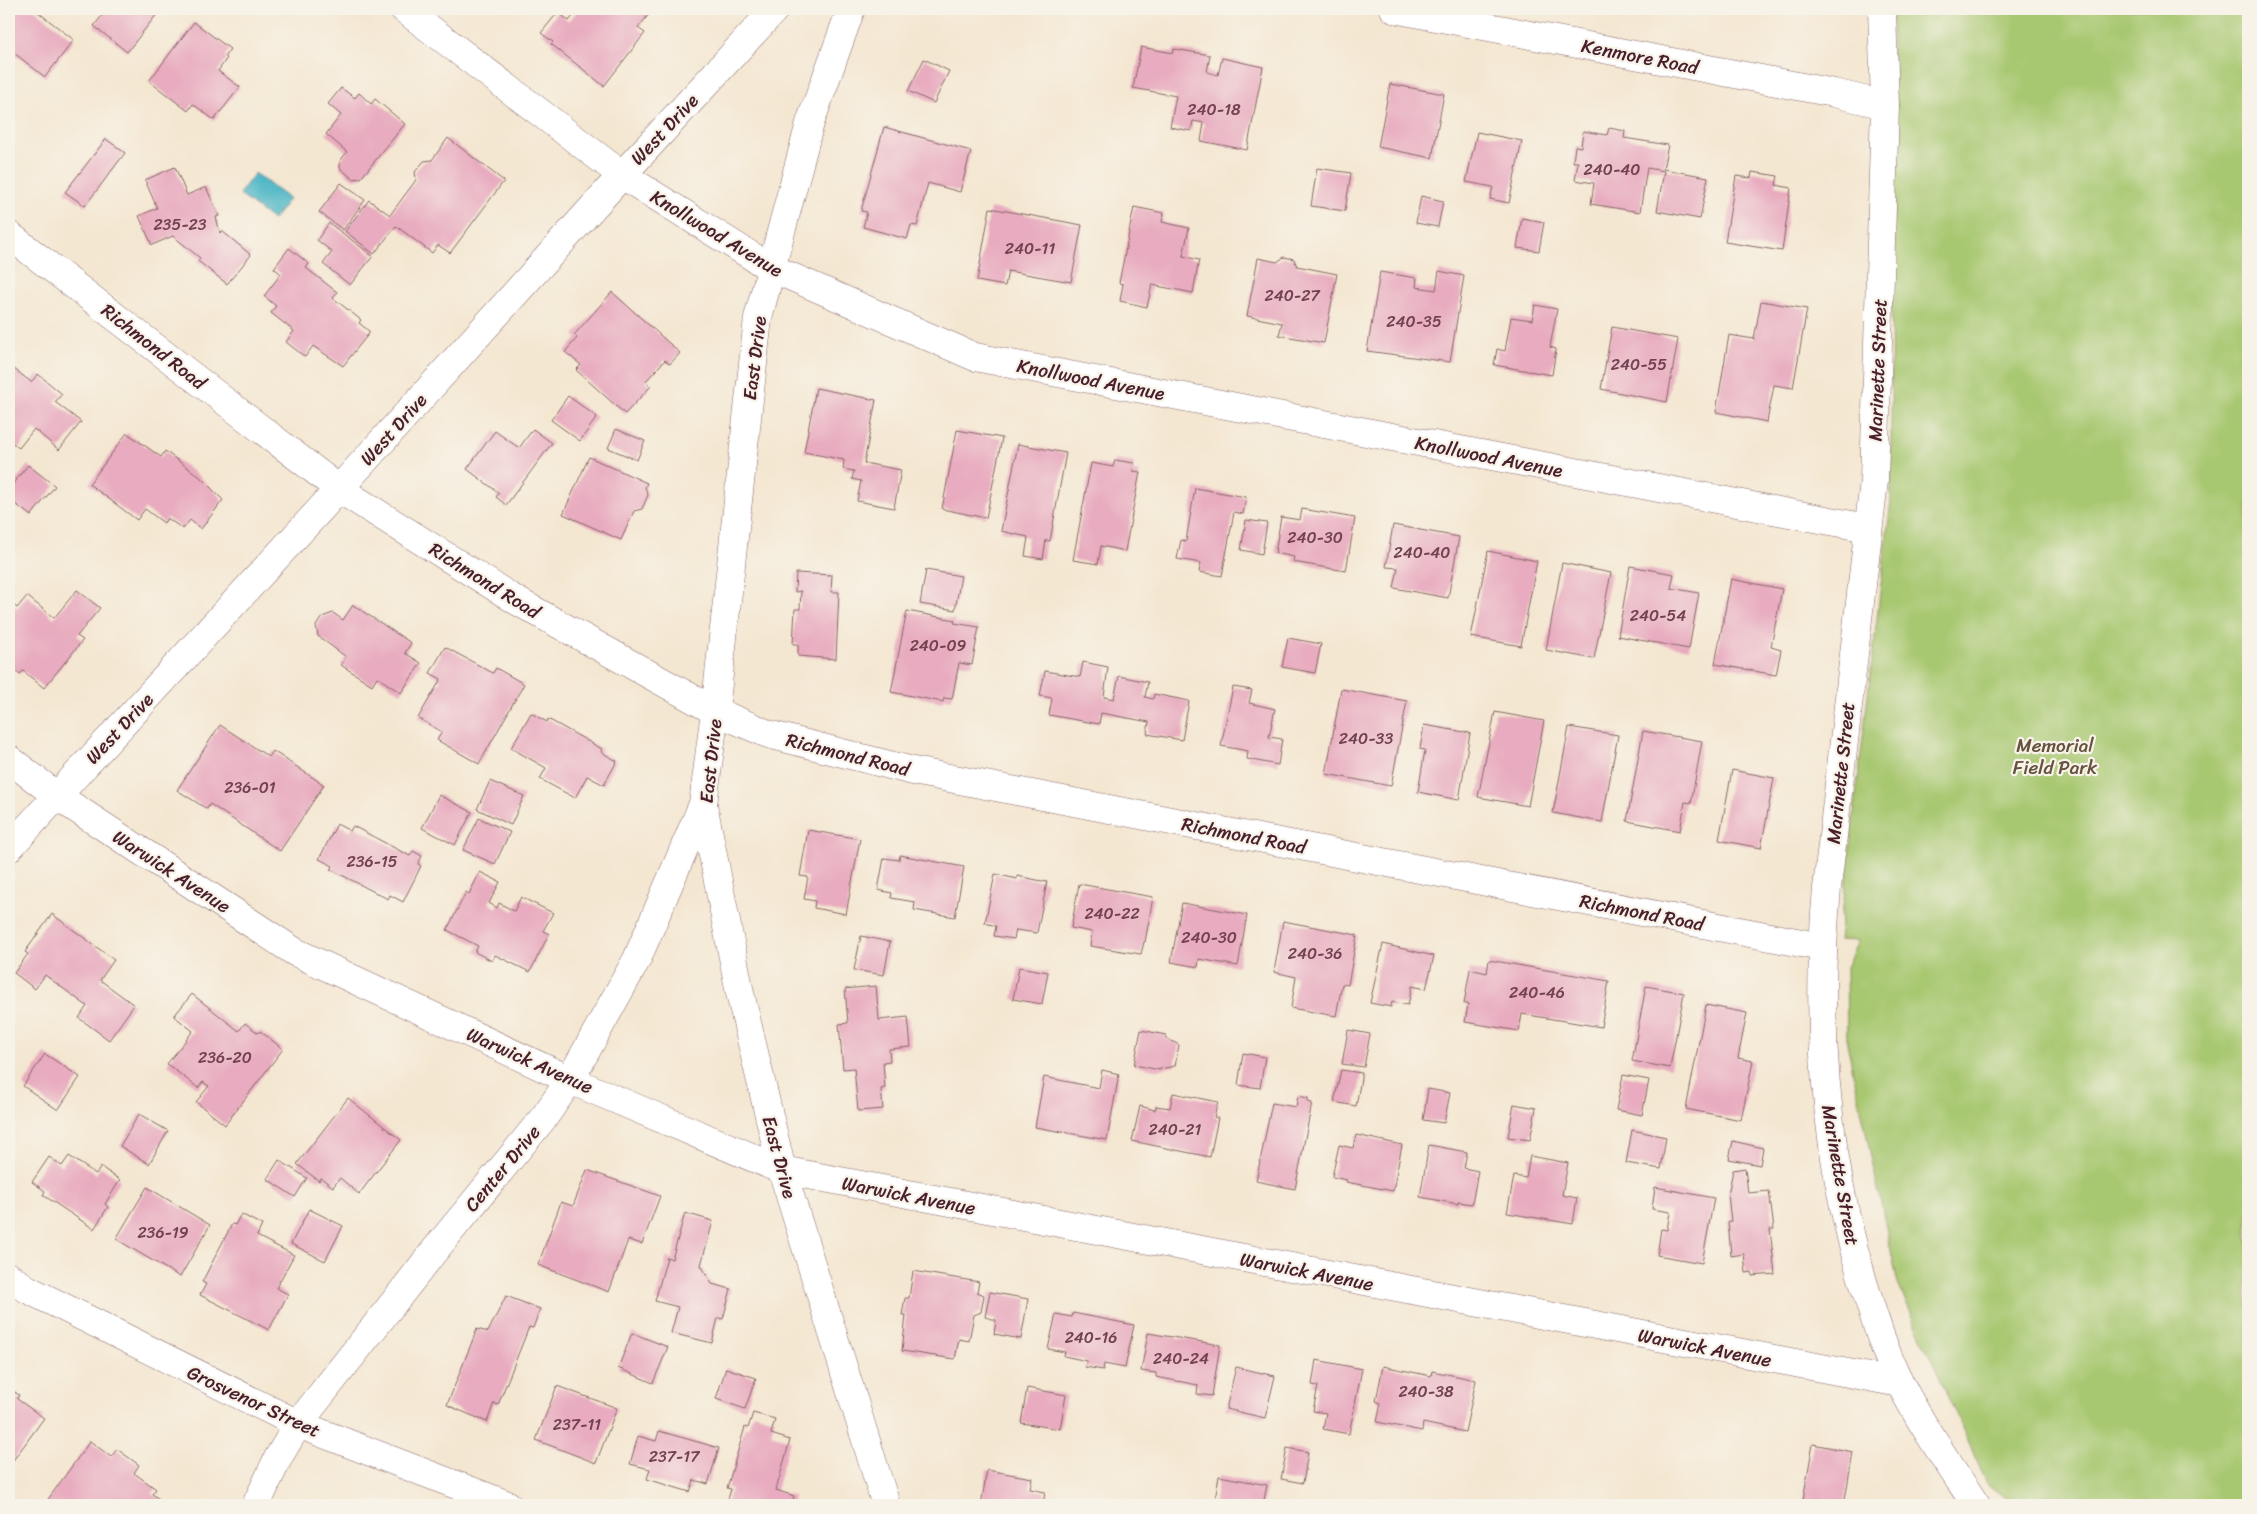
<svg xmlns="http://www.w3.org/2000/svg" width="2257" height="1514" viewBox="0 0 2257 1514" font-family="Sriracha,sans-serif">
<rect width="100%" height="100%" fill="#f7f3e8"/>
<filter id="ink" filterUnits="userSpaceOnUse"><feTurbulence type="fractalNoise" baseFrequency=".02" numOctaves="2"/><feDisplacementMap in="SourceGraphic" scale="10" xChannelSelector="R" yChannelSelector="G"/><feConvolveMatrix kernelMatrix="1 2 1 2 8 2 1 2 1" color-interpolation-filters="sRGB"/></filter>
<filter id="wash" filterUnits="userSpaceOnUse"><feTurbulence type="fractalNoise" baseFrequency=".0096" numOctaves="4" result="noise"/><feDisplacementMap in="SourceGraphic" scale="20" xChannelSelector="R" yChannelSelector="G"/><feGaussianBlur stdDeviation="1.12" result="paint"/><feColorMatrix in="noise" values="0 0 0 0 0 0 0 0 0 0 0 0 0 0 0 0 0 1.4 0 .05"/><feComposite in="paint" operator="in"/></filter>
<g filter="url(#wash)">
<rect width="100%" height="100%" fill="#f4e7d2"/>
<path fill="#a7c76f" stroke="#78734d" d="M1892,9H2247L2248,12V1505H2015L1987,1484L1898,1284L1847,1043L1846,967L1858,941L1839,940L1891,500Z"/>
<path fill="#49b5c5" stroke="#4a6a78" d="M255,173L289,199L273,220L239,194Z"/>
<g id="blocks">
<g fill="#e8abbf">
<path d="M9,9H34L74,40L45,77L10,50L9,52Z"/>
<path d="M107,9H161L127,52L94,26Z"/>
<path d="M579,9H653L638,28L645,33L604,86L551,44L553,42L541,33L558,12L569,21Z"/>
<path d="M194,22L230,49L225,56L227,58L218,71L240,87L214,120L193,104L188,111L149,81Z"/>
<path d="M1141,47L1173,53L1174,49L1210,55L1207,72L1218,75L1222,58L1263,67L1247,150L1201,141L1204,123L1193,121L1191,131L1170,127L1176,96L1133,88Z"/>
<path d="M924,59L949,71L934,103L908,91Z"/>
<path d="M1390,84L1444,94L1432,158L1378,147Z"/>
<path d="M341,88L355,98L359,93L371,104L375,99L405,124L361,178L353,179L340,168V161L347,152L326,134L341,115L328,104Z"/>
<path d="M884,127L971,151L960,192L928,183L917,226L911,225L907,239L863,227L867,212L861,211Z"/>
<path d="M1609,128L1625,131L1624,138L1668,145L1663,169L1708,177L1700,219L1657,211L1664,171L1647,168L1640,212L1591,204L1594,183L1575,180L1578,162H1573L1575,146L1581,147L1583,131L1607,135Z"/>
<path d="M1477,132L1522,141L1509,203L1490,199L1493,187L1466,182Z"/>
<path d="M448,138L504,181L450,253L438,245L432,253L396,226L374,254L345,231L369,200L390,215L416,180L415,172L424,161L432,160Z"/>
<path d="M106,139L125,153L85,206L65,192Z"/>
<path d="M175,167L187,195L206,187L219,216L216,217L220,233L222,231L251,255L227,284L198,261L200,258L173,236L152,245L139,216L157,208L145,180Z"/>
<path d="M1317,168L1351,173L1345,211L1311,206Z"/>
<path d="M1752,172L1778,176L1776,185L1791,188L1782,251L1725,242L1736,176L1751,178Z"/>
<path d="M341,183L365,200L343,230L319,212Z"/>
<path d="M1421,196L1443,201L1438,227L1416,223Z"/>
<path d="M1134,207L1164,213L1162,222L1189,228L1183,256L1199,260L1193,293L1152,285L1147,307L1120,301L1123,284L1119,283Z"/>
<path d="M990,208L1082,225L1071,282L1008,271L1005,286L977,281Z"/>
<path d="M1522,218L1544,222L1539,251L1517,248Z"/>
<path d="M329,223L373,256L350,285L323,264L332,252L317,240Z"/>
<path d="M289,248L309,264L306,268L337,292L333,298L361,320L359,323L370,332L343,366L313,346L305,357L286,342L294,331L271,313L276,306L264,296L281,274L274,268Z"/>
<path d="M1284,257L1294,259L1297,266L1337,274L1324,343L1279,335L1282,323L1247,316L1258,258L1277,262Z"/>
<path d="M1439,271L1464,276L1450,362L1367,351L1380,272L1417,278L1416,287L1436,290Z"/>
<path d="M612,292L680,353L670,364L665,360L646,381L651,386L625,414L576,370L581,365L565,352L577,338L574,335Z"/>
<path d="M1761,301L1807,309L1793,388L1774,385L1767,422L1716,412L1729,335L1754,339Z"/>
<path d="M1535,305L1557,309L1550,347L1556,349L1552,375L1494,365L1497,349L1505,351L1511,317L1532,320Z"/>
<path d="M1612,327L1678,339L1667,402L1601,389Z"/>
<path d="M9,365L31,382L38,374L62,394L55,402L81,422L59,450L34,429L19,448L9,440Z"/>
<path d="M816,388L876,400L864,463L901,470L894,508L857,501L861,481L852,479L854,471L843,469L844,460L804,452Z"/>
<path d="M568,396L597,417L580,441L551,420Z"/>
<path d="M533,429L552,443L506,505L496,497L499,493L467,469L495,431L519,448Z"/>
<path d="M616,429L645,441L637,460L608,448Z"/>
<path d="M957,430L1002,438L986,518L942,509Z"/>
<path d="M127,433L161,457L165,451L199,476L223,500L201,529L190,520L183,529L167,518L164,523L145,509L137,520L89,484Z"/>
<path d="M1018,444L1066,453L1050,541L1046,540L1043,559L1025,556L1028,537L1001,531Z"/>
<path d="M589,457L647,483L645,487L648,495L642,509L634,511L621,540L563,514Z"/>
<path d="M1115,460L1134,463L1133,471L1140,472L1125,551L1101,546L1098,564L1073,560L1091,463L1113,467Z"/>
<path d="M28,465L55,486L31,516L9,499V489Z"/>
<path d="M1195,488L1246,497L1243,514L1234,512L1222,576L1199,572L1201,563L1177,559L1181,540L1186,541Z"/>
<path d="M1302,509L1355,518L1346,571L1293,562L1294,557L1275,553L1281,517L1300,520Z"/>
<path d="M1246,520L1267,523L1262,554L1241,550Z"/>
<path d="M1393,525L1459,537L1448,598L1394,588L1398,568L1386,567Z"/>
<path d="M1488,551L1537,561L1521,646L1471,637Z"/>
<path d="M1562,563L1611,573L1594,659L1546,650Z"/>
<path d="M1630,566L1674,574L1671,588L1699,593L1689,649L1618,636Z"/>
<path d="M926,570L961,576L955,610L920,604Z"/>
<path d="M796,573L832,575L831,592H839L836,659L798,656V644H793L795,609H800L801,591L795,592Z"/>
<path d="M1731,579L1782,589L1771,647L1781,650L1776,675L1715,664Z"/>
<path d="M77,590L100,608L77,636L83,640L44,688L23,671L20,674L9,665V601L17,608L27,596L54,618Z"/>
<path d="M353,605L411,643L405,653L421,663L401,693L377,677L372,685L341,665L346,657L318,636L316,626L322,617L333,613L343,620Z"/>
<path d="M907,611L955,620L954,623L979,627L972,665L959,663L952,699L944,698L943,702L891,692Z"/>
<path d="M1288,638L1321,644L1315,673L1282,667Z"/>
<path d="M445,647L493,673L496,668L524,684L479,764L437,740L442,732L418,718L441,679L430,673Z"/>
<path d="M1083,662L1108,667L1104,697L1114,699L1119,676L1148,682L1145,697L1153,699L1154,694L1189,701L1182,740L1147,734L1149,722L1101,713L1099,724L1049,715L1052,698L1040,696L1045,671L1080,677Z"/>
<path d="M1233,687L1252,690L1249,703L1275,709L1269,737L1282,739L1278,765L1247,759L1248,751L1221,746Z"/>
<path d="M1341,689L1407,701L1391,786L1326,774Z"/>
<path d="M1495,712L1544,721L1528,806L1478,797Z"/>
<path d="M531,713L547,722L548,719L602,749L601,752L617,761L604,785L587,776L575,798L540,779L546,768L511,748Z"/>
<path d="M220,725L269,757L273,751L324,785L280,851L210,804L207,809L177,790Z"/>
<path d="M1424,725L1470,733L1459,800L1418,792L1425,750L1420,749Z"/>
<path d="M1569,727L1618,735L1602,822L1553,813Z"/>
<path d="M1643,731L1702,741L1691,803L1685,802L1680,831L1627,821Z"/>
<path d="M1732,770L1774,778L1761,848L1719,840Z"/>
<path d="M490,781L524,796L511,825L477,809Z"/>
<path d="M439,795L472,812L455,845L422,828Z"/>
<path d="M479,818L510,832L495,864L463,850Z"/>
<path d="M337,824L350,831L353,826L410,856L413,851L422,856L418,864L421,866L403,902L390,895L388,899L330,869L333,866L319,859Z"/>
<path d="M808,830L860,839L846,914L814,908L815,901L804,899L808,877L800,876Z"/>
<path d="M900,855L964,867L955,917L914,910L915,902L891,898L892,893L878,890L884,858L899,860Z"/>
<path d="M480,872L500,882L489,903L497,908L499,903L514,911L521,897L553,913L543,931L549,934L530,972L495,955L492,961L475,952L478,946L447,930L466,892L469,894Z"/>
<path d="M995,874L1017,879V876L1047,882L1037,933L1016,930L1014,939L994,936L996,926L985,923Z"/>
<path d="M1079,884L1153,897L1145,942H1144L1141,954L1090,946L1092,932L1071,928Z"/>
<path d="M1182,903L1247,915L1238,966L1199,959L1198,967L1171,962Z"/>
<path d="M52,914L114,960L100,980L134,1005L109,1040L79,1018L87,1006L45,975L35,989L14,973L28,954L25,952Z"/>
<path d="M1283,921L1357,935L1348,985L1342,984L1336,1016L1291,1008L1296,977L1274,972Z"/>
<path d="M861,936L890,942L884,975L854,970Z"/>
<path d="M1383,944L1434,956L1426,989L1412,986L1408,1005L1392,1002L1391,1007L1370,1003Z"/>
<path d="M1489,960L1609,981L1601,1027L1522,1014L1519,1031L1465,1022L1468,1004H1464L1470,969L1487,973Z"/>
<path d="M1019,967L1048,972L1042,1004L1013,999Z"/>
<path d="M876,986L879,1020L908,1017L911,1047L889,1049L890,1061L883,1062L885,1088L881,1089L883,1109L858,1111L854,1068L843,1069L839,1024L848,1023L845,989Z"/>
<path d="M1646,986L1684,993L1670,1068L1632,1061Z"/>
<path d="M192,994L239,1031L245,1023L258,1033L260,1031L283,1049L225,1125L196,1102L209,1086L203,1082L198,1088L167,1064L193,1031L174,1016Z"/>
<path d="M1706,1005L1747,1013L1738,1058L1753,1061L1741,1120L1686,1109Z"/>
<path d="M1141,1030L1166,1035V1038L1179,1045L1175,1066L1160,1069V1070L1134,1065Z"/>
<path d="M1348,1030L1370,1034L1364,1067L1342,1064Z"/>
<path d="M1243,1053L1265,1057L1260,1088L1238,1085Z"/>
<path d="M45,1054L80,1077L58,1110L23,1086Z"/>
<path d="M1102,1070L1119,1074L1107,1140L1035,1127L1044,1077L1099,1088Z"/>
<path d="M1341,1070L1362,1073L1356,1106L1334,1102Z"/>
<path d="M1623,1075L1649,1080L1642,1115L1616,1110Z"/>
<path d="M1428,1089L1450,1093L1444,1123L1423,1120Z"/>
<path d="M1173,1093L1218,1102L1214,1117L1218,1118L1210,1157L1132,1141L1140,1106L1155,1110L1156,1106L1170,1108Z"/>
<path d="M1298,1096L1308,1098V1102L1312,1103L1295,1189L1256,1181L1272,1103L1296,1107Z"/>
<path d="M348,1098L401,1140L359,1194L340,1178L333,1187L321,1178L319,1181L297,1164Z"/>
<path d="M1514,1104L1536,1108L1530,1140L1508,1137Z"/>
<path d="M139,1114L168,1131L149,1164L120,1146Z"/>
<path d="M1632,1130L1666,1137L1661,1169L1626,1163Z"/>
<path d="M1356,1135L1402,1145L1393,1191L1346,1182L1347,1180L1332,1177L1339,1145L1353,1148Z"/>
<path d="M1733,1141L1763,1148L1760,1165L1729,1159Z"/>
<path d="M1429,1145L1467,1152L1464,1168L1478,1171L1472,1204L1458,1202V1204L1420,1197Z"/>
<path d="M69,1156L96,1174L101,1167L120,1180L105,1204L108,1207L94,1229L43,1195L45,1191L32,1182L49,1157L62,1166Z"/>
<path d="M1530,1156L1568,1163L1562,1195L1577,1198L1573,1224L1507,1213L1514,1176L1526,1178Z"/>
<path d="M279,1160L307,1178L295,1197L267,1179Z"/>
<path d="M1745,1168L1748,1193L1769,1191L1774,1229H1770L1775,1274L1752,1276V1272L1746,1273L1744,1254L1731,1256L1728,1222L1731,1221L1728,1195L1733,1170Z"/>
<path d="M587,1170L660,1196L642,1244L628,1240L609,1292L538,1265L561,1202L573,1206Z"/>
<path d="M147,1187L210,1225L180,1277L116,1239Z"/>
<path d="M1655,1187L1714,1198L1702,1263L1657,1255L1661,1229L1667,1230L1670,1212L1652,1209Z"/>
<path d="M309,1209L343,1226L325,1261L291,1244Z"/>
<path d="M685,1213L713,1221L701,1265L712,1284L731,1289L723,1319L718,1318L712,1343L671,1333L678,1307L655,1301L667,1257L672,1259Z"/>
<path d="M241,1214L262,1225L257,1236L294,1255L276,1288L288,1294L269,1330L200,1295L206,1284L202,1282L232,1224L235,1225Z"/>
<path d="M913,1271L979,1282L977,1292L984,1295L981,1312L974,1315L969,1341L959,1339L955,1359L902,1351L906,1315H902L905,1298H909Z"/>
<path d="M990,1292L1028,1299L1021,1339L994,1334L996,1320L985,1317Z"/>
<path d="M506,1296L540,1309L533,1328L529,1327L498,1405L494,1403L487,1422L447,1405L477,1329L488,1332Z"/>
<path d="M1073,1313L1134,1325L1125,1368L1104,1364L1103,1370L1085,1367L1087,1361L1064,1356L1065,1352L1048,1349L1056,1314L1072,1317Z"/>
<path d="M632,1333L668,1347L653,1383L618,1368Z"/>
<path d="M1148,1333L1220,1345L1212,1396L1197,1394L1198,1385L1156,1377V1373L1141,1371Z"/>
<path d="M1316,1360L1362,1369L1349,1434L1323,1429L1326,1413L1313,1411L1318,1386L1312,1385Z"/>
<path d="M1383,1366L1431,1376L1432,1371L1476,1380L1465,1432L1423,1423L1422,1431L1377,1422L1381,1403L1376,1401Z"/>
<path d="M1236,1367L1275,1376L1265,1418L1226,1409Z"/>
<path d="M726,1368L756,1378L745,1409L716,1399Z"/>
<path d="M557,1386L617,1408L596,1463L536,1440Z"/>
<path d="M9,1388L19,1395L17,1399L44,1418L9,1466Z"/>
<path d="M1027,1388L1066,1395L1060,1429L1021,1423Z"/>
<path d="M753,1413L775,1419L771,1434L790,1440L776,1490L794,1496L792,1505H733L727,1503L731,1489L727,1488L745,1427L748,1428Z"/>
<path d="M659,1431L719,1448L708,1484L694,1480L690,1492L647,1479L650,1469L630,1464L638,1436L656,1441Z"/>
<path d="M90,1441L111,1457L117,1449L139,1465L134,1473L156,1489L152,1494L165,1503L163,1505H44Z"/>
<path d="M1813,1444L1853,1452L1844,1505H1802Z"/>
<path d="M1287,1448L1308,1452L1303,1483L1281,1479Z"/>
<path d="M987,1470L1032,1478L1030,1489L1045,1492L1043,1505H981Z"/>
<path d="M1219,1476L1267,1485L1263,1505H1214Z"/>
</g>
</g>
</g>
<g filter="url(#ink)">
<use href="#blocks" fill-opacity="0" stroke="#866565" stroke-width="1"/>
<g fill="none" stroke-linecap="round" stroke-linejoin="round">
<g stroke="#866565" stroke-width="29">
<g id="street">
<path d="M404,9L622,175L769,267L975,357L1867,528"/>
<path d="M851,9L810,123L758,318L715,711L703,804L740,993L782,1170L886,1505"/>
<path d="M1394,9L1834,93L1885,105"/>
<path d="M1882,9L1885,105L1874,481L1827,888C1815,1023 1825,1158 1865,1288C1875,1320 1885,1353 1900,1383C1922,1426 1950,1466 1976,1505"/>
<path d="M9,235L339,489L517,601L715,711L768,734L913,771L1822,947"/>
<path d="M9,759L57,796L295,952L570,1080L782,1170L1900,1383"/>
<path d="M9,848L339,489L622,175L775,9"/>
<path d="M9,1277L27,1289L298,1424L508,1505"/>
<path d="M256,1505L278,1458L298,1424L439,1245L545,1116L570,1080L637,959L703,804"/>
</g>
</g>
<use href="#street" stroke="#fff" stroke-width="28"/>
</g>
</g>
<g text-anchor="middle" stroke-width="4.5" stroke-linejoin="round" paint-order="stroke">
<g font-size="16" fill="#724250">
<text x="1214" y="115">240-18</text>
<text x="1612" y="175">240-40</text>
<text x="180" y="230">235-23</text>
<text x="1030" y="254">240-11</text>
<text x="1292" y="301">240-27</text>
<text x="1414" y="327">240-35</text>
<text x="1639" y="370">240-55</text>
<text x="1315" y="543">240-30</text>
<text x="1422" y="558">240-40</text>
<text x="1658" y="621">240-54</text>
<text x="938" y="651">240-09</text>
<text x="1366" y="744">240-33</text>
<text x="250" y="793">236-01</text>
<text x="372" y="867">236-15</text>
<text x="1112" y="919">240-22</text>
<text x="1209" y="943">240-30</text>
<text x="1315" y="959">240-36</text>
<text x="1537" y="998">240-46</text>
<text x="225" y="1063">236-20</text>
<text x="1175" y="1135">240-21</text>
<text x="163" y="1238">236-19</text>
<text x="1091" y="1343">240-16</text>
<text x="1181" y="1364">240-24</text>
<text x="1426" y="1397">240-38</text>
<text x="577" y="1430">237-11</text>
<text x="674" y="1462">237-17</text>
</g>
<g font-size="19" fill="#4a1f2b" stroke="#f7f3e8">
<text transform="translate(1640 56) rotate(11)" y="7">Kenmore Road</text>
<text transform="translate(664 129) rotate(-47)" y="7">West Drive</text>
<text transform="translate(717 233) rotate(31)" y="7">Knollwood Avenue</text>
<text transform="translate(154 346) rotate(38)" y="7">Richmond Road</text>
<text transform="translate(754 358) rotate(-83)" y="7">East Drive</text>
<text transform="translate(1877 370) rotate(-88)" y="7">Marinette Street</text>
<text transform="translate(1091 379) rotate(11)" y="7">Knollwood Avenue</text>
<text transform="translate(393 429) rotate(-48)" y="7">West Drive</text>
<text transform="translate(1489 456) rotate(11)" y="7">Knollwood Avenue</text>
<text transform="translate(485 580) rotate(32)" y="7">Richmond Road</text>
<text transform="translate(119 728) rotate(-47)" y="7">West Drive</text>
<text transform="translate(848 754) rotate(14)" y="7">Richmond Road</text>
<text transform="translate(710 761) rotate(-84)" y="7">East Drive</text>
<text transform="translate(1840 773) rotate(-84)" y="7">Marinette Street</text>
<text transform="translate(1244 835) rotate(11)" y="7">Richmond Road</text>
<text transform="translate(172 871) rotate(33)" y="7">Warwick Avenue</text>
<text transform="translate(1642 912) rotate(11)" y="7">Richmond Road</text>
<text transform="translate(530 1060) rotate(24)" y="7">Warwick Avenue</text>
<text transform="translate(780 1157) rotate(75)" y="7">East Drive</text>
<text transform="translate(502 1168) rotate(-50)" y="7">Center Drive</text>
<text transform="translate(1841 1175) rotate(80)" y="7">Marinette Street</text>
<text transform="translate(909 1195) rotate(11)" y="7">Warwick Avenue</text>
<text transform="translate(1307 1271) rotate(11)" y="7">Warwick Avenue</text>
<text transform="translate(1705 1347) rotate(11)" y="7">Warwick Avenue</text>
<text transform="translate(254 1401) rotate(25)" y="7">Grosvenor Street</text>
</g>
<g font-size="19" fill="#66513f" stroke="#f7f3e8">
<text x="2055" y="752">Memorial<tspan x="2055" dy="22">Field Park</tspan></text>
</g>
</g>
<rect width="2257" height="1514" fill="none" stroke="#f7f3e8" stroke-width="30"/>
</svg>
